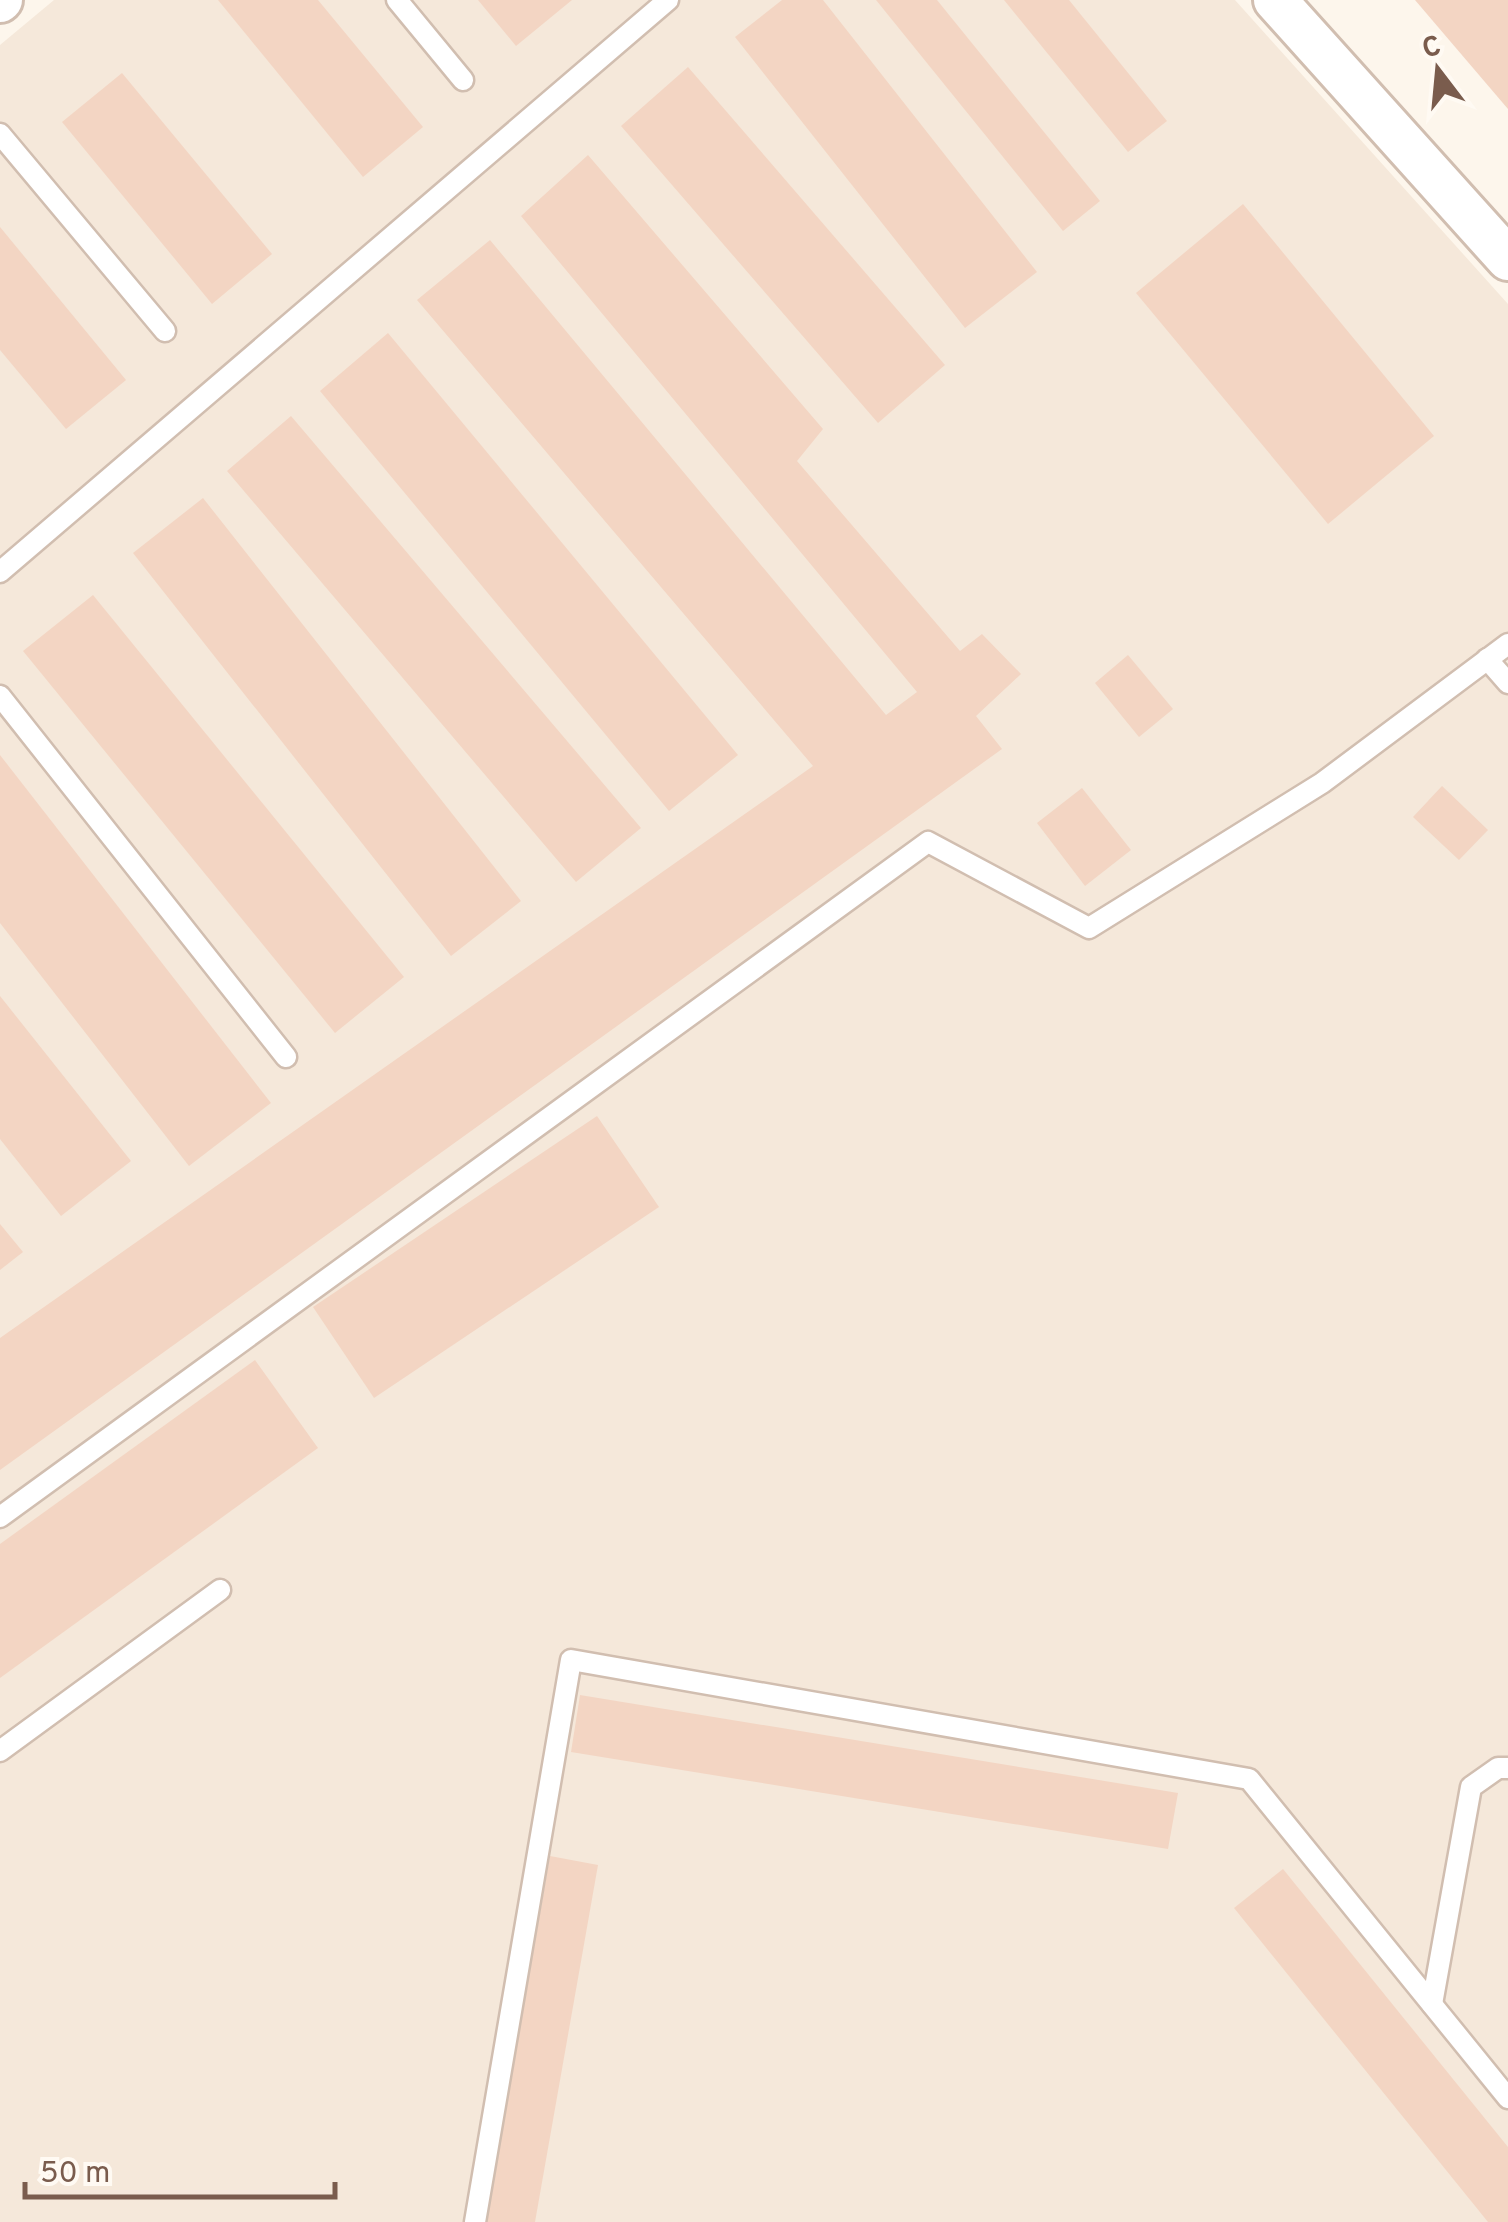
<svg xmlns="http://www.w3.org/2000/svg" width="1508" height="2222" viewBox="0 0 1508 2222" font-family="Overpass,sans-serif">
<rect width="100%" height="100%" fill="#fdf6ec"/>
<path fill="#f5e8da" d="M54,0H1235L1508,304V2222H0V45Z"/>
<g fill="#f3d5c3">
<path d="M218,0H318L423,127L363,177Z"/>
<path d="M478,0H572L516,46Z"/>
<path d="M782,0H823L1037,272L965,328L735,37Z"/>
<path d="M876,0H937L1100,201L1063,231Z"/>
<path d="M1004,0H1069L1167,121L1128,152Z"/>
<path d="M1415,0H1508V109Z"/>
<path d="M688,67L945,365L878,423L621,126Z"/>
<path d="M122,73L272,254L212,304L62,122Z"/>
<path d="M588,155L823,429L797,461L960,651L982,634L1021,674L976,716L1002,749L0,1470V1338L813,766L417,300L490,240L886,715L917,692L521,216Z"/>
<path d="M1243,204L1434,436L1328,524L1136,293Z"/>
<path d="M0,227L126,380L66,429L0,350Z"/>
<path d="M388,333L738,755L669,811L320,391Z"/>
<path d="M291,416L641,828L576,882L227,471Z"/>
<path d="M203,498L521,901L451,956L133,553Z"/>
<path d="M93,595L404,977L335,1033L23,651Z"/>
<path d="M1128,655L1173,709L1139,737L1095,683Z"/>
<path d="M0,755L271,1103L189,1166L0,923Z"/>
<path d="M1442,786L1488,830L1459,860L1413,817Z"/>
<path d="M1082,788L1131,850L1085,886L1037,823Z"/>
<path d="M0,996L131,1161L61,1216L0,1139Z"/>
<path d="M597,1116L659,1207L374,1398L313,1307Z"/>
<path d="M0,1224L23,1252L0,1270Z"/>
<path d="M255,1360L318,1448L0,1678V1544Z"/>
<path d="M580,1695L1178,1793L1168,1849L571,1752Z"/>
<path d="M550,1856L598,1865L535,2222H486Z"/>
<path d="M1283,1869L1508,2147V2222H1488L1234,1908Z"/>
</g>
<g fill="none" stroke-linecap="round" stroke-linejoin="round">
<g stroke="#d1beb0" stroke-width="25">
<g id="lane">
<path d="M397,0L463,80"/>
<path d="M0,134L165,331"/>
<path d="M0,572L668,0"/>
<path d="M1487,659L1508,683"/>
<path d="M0,696L286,1057"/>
<path d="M0,1517L928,842L1089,928L1322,783L1508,644"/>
<path d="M0,1751L220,1590"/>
<path d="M1432,2004L1471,1787L1498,1768H1508"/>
<path d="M475,2222L571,1660L1249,1779L1508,2098"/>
</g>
</g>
<g stroke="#d1beb0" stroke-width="48">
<g id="street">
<path d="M1275,0L1508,259"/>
<path d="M0,1L1,0"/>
</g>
</g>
<use href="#lane" stroke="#fff" stroke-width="20"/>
<use href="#street" stroke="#fff" stroke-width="42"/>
</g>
<g transform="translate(1438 70) rotate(344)" stroke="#fffaf3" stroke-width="8" paint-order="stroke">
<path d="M0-8L18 38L0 25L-18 38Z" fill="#7a5c4d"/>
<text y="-15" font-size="28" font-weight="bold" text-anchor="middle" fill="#7a5c4d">С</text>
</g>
<path d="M25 2182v15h310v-15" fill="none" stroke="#7a5c4d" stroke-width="5"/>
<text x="40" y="2182" font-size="30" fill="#7a5c4d" stroke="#fffaf3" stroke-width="8" paint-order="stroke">50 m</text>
</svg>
